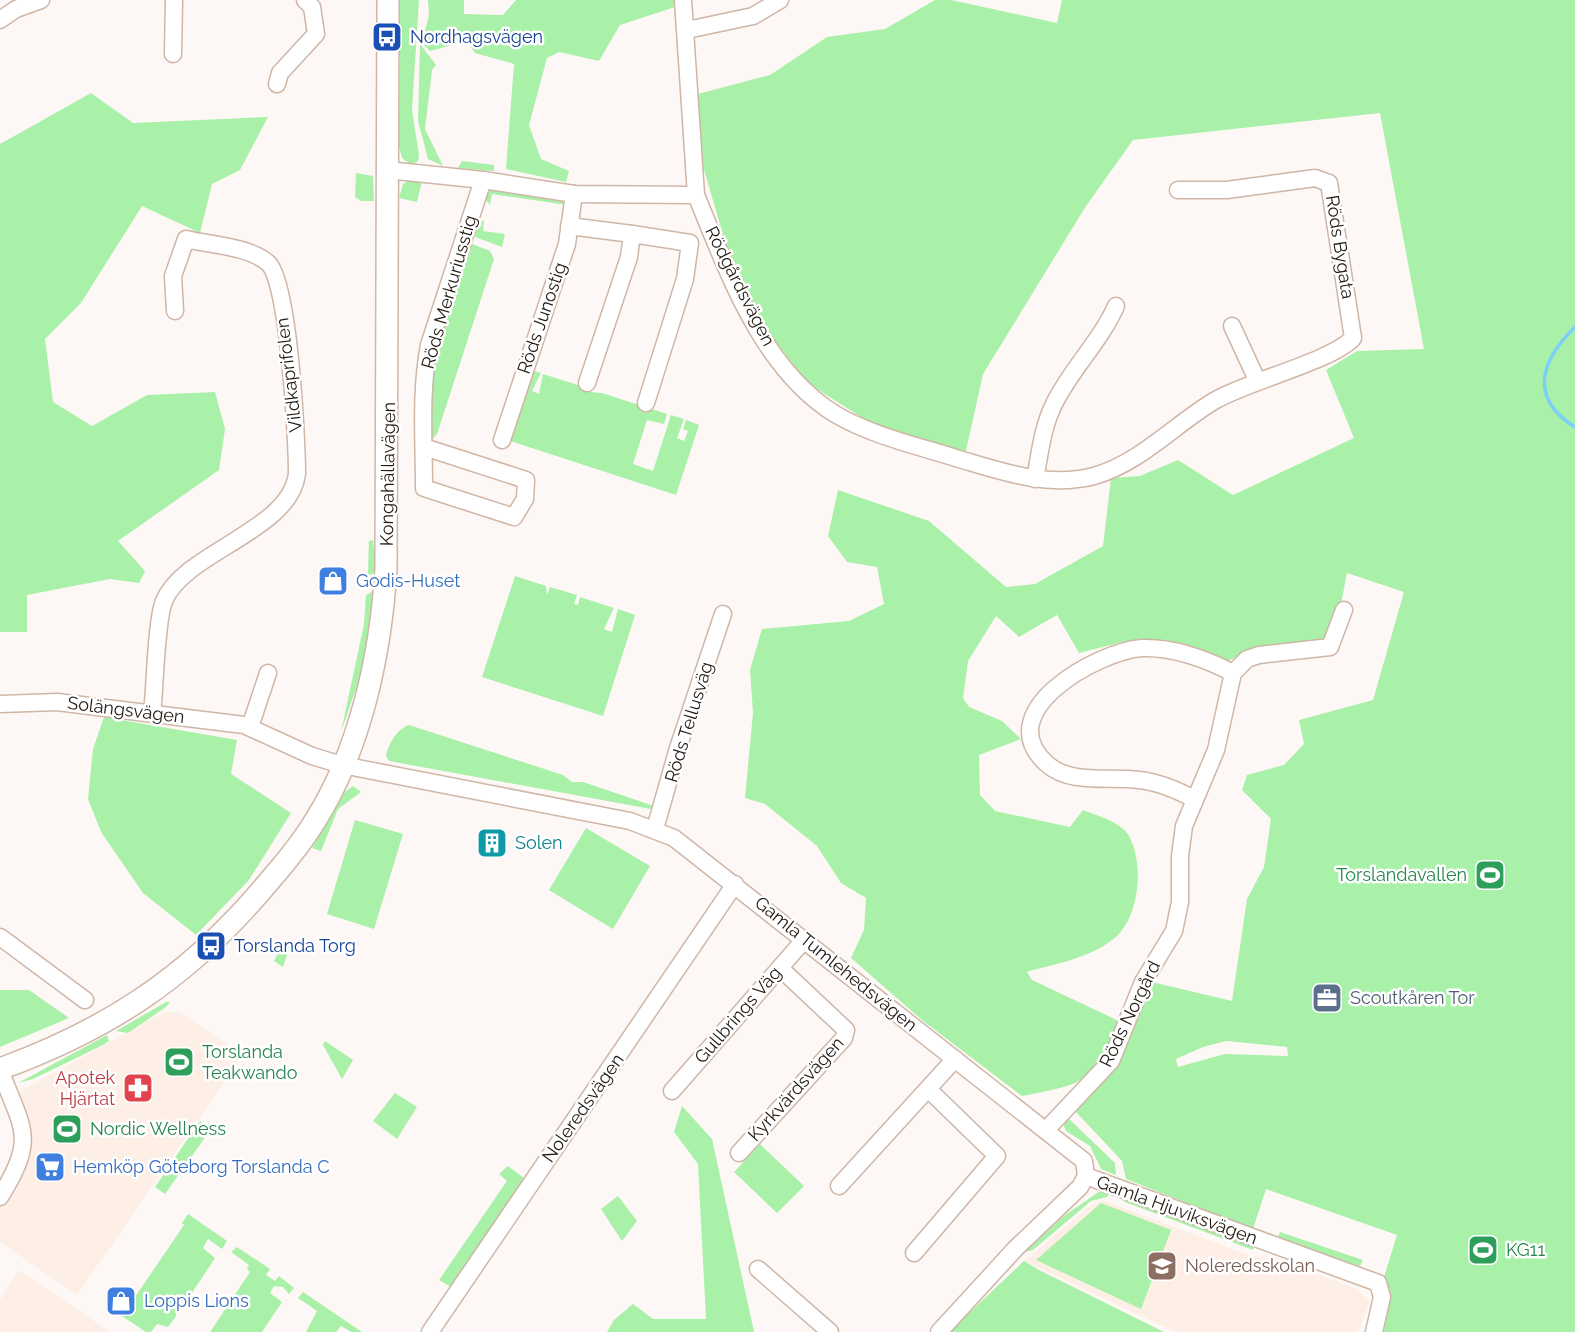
<svg xmlns="http://www.w3.org/2000/svg" width="1575" height="1332" viewBox="0 0 1575 1332" font-family="Raleway,sans-serif">
<rect width="100%" height="100%" fill="#fdf8f5"/>
<g fill="#fdefe6">
<path d="M165,1012H179L243,1055L77,1295L0,1242V1196L29,1149L19,1092Z"/>
<path d="M1102,1200L1254,1257L1272,1258L1357,1289L1370,1302L1358,1332H1175L1024,1261L1090,1206Z"/>
<path d="M19,1270L110,1332H0V1300Z"/>
</g>
<g fill="#a9f0a8" fill-rule="evenodd">
<path d="M400,0H419L412,110L419,155L418,161L411,165L402,158L399,146Z"/>
<path d="M428,0H464V14L503,15L516,0H677L678,6L620,25L599,61L559,52L547,58L529,125L541,159L569,171L566,182L506,169L514,64L475,53L467,41L430,51L422,43L429,15Z"/>
<path d="M935,0H951L1057,23L1062,0H1575V1332H1367L1397,1235L1266,1189L1253,1229L1126,1179L1122,1161L1076,1112L1072,1113L1116,1068L1152,982L1232,1001L1247,899L1264,867L1271,819L1242,790L1247,775L1284,765L1304,744L1299,720L1373,700L1404,592L1347,573L1340,609L1324,644L1250,650L1226,662L1176,646L1126,641L1079,653L1057,615L1019,637L996,616L968,661L963,698L969,707L1002,721L1021,739L979,755L980,795L995,811L1070,827L1083,810C1098,816 1121,822 1129,836C1145,865 1139,921 1112,940C1087,959 1057,963 1027,972L1032,980L1121,1022C1092,1082 1087,1084 1022,1096L922,1020L851,958L864,930L866,898L841,883L817,846L765,804L745,798L753,713L750,670L762,629L849,621L884,604L877,567L847,562L828,536L838,490L929,521L1006,587L1035,584L1103,546L1111,478L1140,476L1178,460L1233,495L1354,438L1326,370L1357,351L1424,349L1380,113L1133,140L1086,206L983,374L965,455L869,422L806,382L765,327L729,255L702,163L698,94L770,75L827,37L885,29ZM1226,1041L1287,1047L1288,1056L1225,1054L1178,1067L1176,1059L1203,1047Z"/>
<path d="M420,44L436,65L432,70L425,129L443,166L428,159L418,121Z"/>
<path d="M91,93L133,123L268,117L240,170L212,184L200,233L142,206L81,303L45,339L53,402L92,426L147,395L215,392L225,429L219,470L118,541L145,571L139,583L110,579L27,595V632H0V144Z"/>
<path d="M462,161L494,165V171L458,168Z"/>
<path d="M356,173L373,176L374,201H361L355,197Z"/>
<path d="M413,179L422,181L417,202L399,198L403,184Z"/>
<path d="M491,190L561,199L567,205L492,194L490,205L484,197Z"/>
<path d="M478,220L484,221L483,231L505,234L502,247L475,237L473,234Z"/>
<path d="M470,243L490,251L494,259L437,434L431,441C421,372 448,308 470,243Z"/>
<path d="M530,370L541,373L532,391L539,394L543,374L584,387L590,392L602,393L667,414L664,424L647,420L633,464L653,471L671,415L684,419L677,438L684,441L688,431L683,429L686,420L699,425L676,495L507,440Z"/>
<path d="M369,535V541L373,540L376,570L371,575L368,574Z"/>
<path d="M515,576L546,586L547,595L550,587L577,595L574,604L578,605L580,597L614,608L604,629L612,632L618,609L635,615L603,716L482,677Z"/>
<path d="M372,592L375,594L366,659L341,732L364,624L366,595Z"/>
<path d="M104,717L237,740L231,774L291,813L249,880L196,935L143,893L101,832L88,799L93,749Z"/>
<path d="M409,725L563,775L572,782H583L654,806L651,809L389,761L386,756C388,744 398,728 409,725Z"/>
<path d="M353,786L361,792L338,809L321,851L312,848L345,792Z"/>
<path d="M355,820L403,834L374,929L327,914Z"/>
<path d="M586,828L650,866L613,929L549,890Z"/>
<path d="M284,941L291,943L283,967L274,961Z"/>
<path d="M0,990H29L69,1018L0,1047Z"/>
<path d="M166,1002H170L166,1007L128,1033L116,1031Z"/>
<path d="M107,1035L109,1041L103,1045L33,1079L18,1083Z"/>
<path d="M325,1041L353,1060L342,1079L323,1045Z"/>
<path d="M395,1093L417,1107L397,1139L373,1121Z"/>
<path d="M682,1106L712,1139L754,1332H607L614,1320L633,1304L653,1319H706L698,1164L674,1132Z"/>
<path d="M1067,1117L1115,1163L1116,1175L1101,1169L1090,1146L1066,1131L1063,1124Z"/>
<path d="M200,1121L211,1129L165,1194L155,1187Z"/>
<path d="M760,1144L804,1186L777,1213L734,1172Z"/>
<path d="M508,1166L524,1178V1181L451,1287L439,1280L507,1181L499,1174Z"/>
<path d="M1100,1191L1109,1193L1107,1197L1091,1201L1033,1250L1025,1252L1064,1216Z"/>
<path d="M618,1196L637,1221L622,1241L601,1209Z"/>
<path d="M1120,1198L1254,1245L1253,1250L1125,1202Z"/>
<path d="M1101,1203L1171,1230L1141,1309L1036,1260Z"/>
<path d="M188,1214L227,1241L222,1249L208,1239L203,1248L215,1258L189,1297L178,1302L176,1316L168,1327L157,1324L151,1332H146L122,1316L184,1225L182,1223Z"/>
<path d="M1280,1232L1363,1260L1360,1266L1277,1239Z"/>
<path d="M237,1247L270,1269L266,1275L275,1281L279,1276L294,1288L289,1294L283,1287L274,1286L270,1293L282,1302L262,1332H210L250,1272L247,1269L249,1265L231,1252Z"/>
<path d="M1024,1261L1039,1270L1164,1332H949Z"/>
<path d="M303,1292L362,1332H351L341,1326L336,1332H306L317,1311L298,1298Z"/>
</g>
<g fill="none" stroke-linecap="round" stroke-linejoin="round">
<path stroke="#7dcff6" stroke-width="3.5" d="M1575,327C1541,360 1528,398 1575,427"/>
<g stroke="#cfb6a6" stroke-width="19">
<g id="street">
<path d="M683,0L696,195"/>
<path d="M0,20L16,9L41,0"/>
<path d="M687,30L753,16L780,0"/>
<path d="M173,54L174,0"/>
<path d="M277,84L280,73L316,34L312,7L305,0"/>
<path d="M387,170L483,180L574,194L696,195C728,272 761,368 835,414C872,436 919,446 959,459C1003,472 1048,488 1094,476C1140,463 1174,425 1214,401C1248,381 1332,361 1353,338L1329,183L1315,178L1227,190H1178"/>
<path d="M569,226L632,234L629,257L587,383"/>
<path d="M632,234L690,243L685,279L646,403"/>
<path d="M1232,326L1257,380"/>
<path d="M502,440L567,244L574,194"/>
<path d="M424,447L526,480L525,499L514,517L424,488C424,439 420,393 429,345L483,180"/>
<path d="M1035,479C1040,454 1042,428 1054,404C1071,369 1100,342 1116,306"/>
<path d="M0,704L57,702L244,725L312,756L342,765L630,821L674,838L1084,1161L1086,1176L1080,1187L1016,1248L939,1332"/>
<path d="M152,714C155,688 156,621 164,601C184,552 290,531 297,474C297,441 289,281 268,263C249,246 209,245 186,239L173,276L175,311"/>
<path d="M250,727L268,673"/>
<path d="M1194,799C1177,790 1159,782 1139,780C1110,776 1070,785 1047,764C988,712 1098,651 1142,648C1173,647 1206,659 1233,673"/>
<path d="M655,829L678,748L723,614"/>
<path d="M0,937L85,1000"/>
<path d="M0,1070C23,1130 37,1138 0,1197"/>
<path d="M672,1091L805,939"/>
<path d="M1046,1130L1111,1061L1143,982L1174,931L1180,902V856L1184,826L1216,750L1233,673L1247,659L1259,655L1330,647L1344,610"/>
<path d="M739,1153L844,1038L846,1030L780,968"/>
<path d="M1086,1176L1378,1283L1382,1297L1374,1332"/>
<path d="M839,1186L955,1059"/>
<path d="M914,1253L997,1156L928,1089"/>
<path d="M758,1269L830,1332"/>
<path d="M430,1332L735,884"/>
</g>
</g>
<g stroke="#cfb6a6" stroke-width="24">
<path id="secondary" d="M0,1069C107,1030 185,979 260,892C279,870 299,847 315,821C361,748 381,653 386,568L388,0"/>
</g>
<use href="#street" stroke="#fff" stroke-width="16"/>
<use href="#secondary" stroke="#fff" stroke-width="21"/>
</g>
<defs>
<g id="bus-square" transform="scale(1.575)"><rect x="-9" y="-9" width="18" height="18" rx="4" fill="#1a4fb4" stroke="#fff"/><path d="M-5-6H5V4H4V6H2V4H-2V6H-4V4H-5ZM-3.5-4V0h7V-4ZM-3.5 1.2v1.5H-2V1.2ZM2 1.2v1.5H3.5V1.2Z" fill="#fff"/></g>
<g id="shop-square" transform="scale(1.575)"><rect x="-9" y="-9" width="18" height="18" rx="4" fill="#3f7fe0" stroke="#fff"/><path d="M-5-2.5h2.3a2.7 3.5 0 0 1 5.4 0H5L5.5 6h-11ZM-1.5-2.5h3a1.5 2.3 0 0 0-3 0Z" fill="#fff"/></g>
<g id="building-square" transform="scale(1.575)"><rect x="-9" y="-9" width="18" height="18" rx="4" fill="#0f9aa8" stroke="#fff"/><path d="M-4-6H4V6H1V3H-1V6H-4ZM-2.5-4.3h1.7v1.8h-1.7ZM.8-4.3h1.7v1.8H.8ZM-2.5-1h1.7V.8h-1.7ZM.8-1h1.7V.8H.8Z" fill="#fff"/></g>
<g id="stadium-square" transform="scale(1.575)"><rect x="-9" y="-9" width="18" height="18" rx="4" fill="#2e9e5b" stroke="#fff"/><path d="M0-5a6.5 5 0 1 0 0 10a6.5 5 0 1 0 0-10ZM-3.5-1.8h7v3.6h-7Z" fill="#fff"/></g>
<g id="office-square" transform="scale(1.575)"><rect x="-9" y="-9" width="18" height="18" rx="4" fill="#5c6f8a" stroke="#fff"/><path d="M-6-3h4V-5.5h4V-3h4V5H-6ZM-1-4.5V-3h2v-1.5ZM-6 0V1H6V0Z" fill="#fff"/></g>
<g id="pharmacy-square" transform="scale(1.575)"><rect x="-9" y="-9" width="18" height="18" rx="4" fill="#e0444e" stroke="#fff"/><path d="M-2-6h4v4h4v4h-4v4h-4v-4h-4v-4h4Z" fill="#fff"/></g>
<g id="supermarket-square" transform="scale(1.575)"><rect x="-9" y="-9" width="18" height="18" rx="4" fill="#3f7fe0" stroke="#fff"/><path d="M-6-5.5h2.5l.6 2H6L4.5 2H-2.5L-4.4-4H-6ZM-1.5 3.2a1.3 1.3 0 1 0 .1 0ZM3 3.2a1.3 1.3 0 1 0 .1 0Z" fill="#fff"/></g>
<g id="school-square" transform="scale(1.575)"><rect x="-9" y="-9" width="18" height="18" rx="4" fill="#8d6e63" stroke="#fff"/><path d="M0-5L7-2L0 1L-7-2ZM-4 1L0 2.5L4 1V4Q0 6-4 4Z" fill="#fff"/></g>
</defs>
<g fill-rule="evenodd">
<use href="#bus-square" x="387" y="37"/>
<use href="#shop-square" x="333" y="581"/>
<use href="#building-square" x="492" y="843"/>
<use href="#stadium-square" x="1490" y="875"/>
<use href="#bus-square" x="211" y="946"/>
<use href="#office-square" x="1327" y="998"/>
<use href="#stadium-square" x="179" y="1062"/>
<use href="#pharmacy-square" x="138" y="1088"/>
<use href="#stadium-square" x="67" y="1129"/>
<use href="#supermarket-square" x="50" y="1167"/>
<use href="#stadium-square" x="1483" y="1250"/>
<use href="#school-square" x="1162" y="1266"/>
<use href="#shop-square" x="121" y="1301"/>
</g>
<g text-anchor="middle" stroke-width="5" stroke-linejoin="round" paint-order="stroke">
<g font-size="18" fill="#164399" stroke="#fff" text-anchor="start">
<text x="410" y="43">Nordhagsvägen</text>
<text x="234" y="952">Torslanda Torg</text>
</g>
<g font-size="18" fill="#221913" stroke="#fff">
<text transform="translate(1340 247) rotate(81)" y="6">Röds Bygata</text>
<text transform="translate(740 286) rotate(63)" y="6">Rödgårdsvägen</text>
<text transform="translate(449 292) rotate(-74)" y="6">Röds Merkuriusstig</text>
<text transform="translate(542 318) rotate(-71)" y="6">Röds Junostig</text>
<text transform="translate(289 375) rotate(-97)" y="6">Vildkaprifolen</text>
<text transform="translate(388 474) rotate(-89)" y="6">Kongahällavägen</text>
<text transform="translate(126 710) rotate(7)" y="6">Solängsvägen</text>
<text transform="translate(689 722) rotate(-73)" y="6">Röds Tellusväg</text>
<text transform="translate(836 964) rotate(39)" y="6">Gamla Tumlehedsvägen</text>
<text transform="translate(1130 1014) rotate(-64)" y="6">Röds Norgård</text>
<text transform="translate(738 1015) rotate(-49)" y="6">Gullbrings Väg</text>
<text transform="translate(796 1089) rotate(-48)" y="6">Kyrkvärdsvägen</text>
<text transform="translate(583 1108) rotate(-55)" y="6">Noleredsvägen</text>
<text transform="translate(1177 1210) rotate(20)" y="6">Gamla Hjuviksvägen</text>
</g>
<g font-size="18" fill="#366cbe" stroke="#fff" text-anchor="start">
<text x="356" y="587">Godis-Huset</text>
<text x="73" y="1173">Hemköp Göteborg Torslanda C</text>
<text x="144" y="1307">Loppis Lions</text>
</g>
<g font-size="18" fill="#0d838f" stroke="#fff" text-anchor="start">
<text x="515" y="849">Solen</text>
</g>
<g font-size="18" fill="#27864d" stroke="#fff" text-anchor="start">
<text x="1467" y="881" text-anchor="end">Torslandavallen</text>
<text x="202" y="1058">Torslanda<tspan x="202" dy="21">Teakwando</tspan></text>
<text x="90" y="1135">Nordic Wellness</text>
<text x="1506" y="1256">KG11</text>
</g>
<g font-size="18" fill="#4e5e75" stroke="#fff" text-anchor="start">
<text x="1350" y="1004">Scoutkåren Tor</text>
</g>
<g font-size="18" fill="#be3a42" stroke="#fff" text-anchor="end">
<text x="115" y="1084">Apotek<tspan x="115" dy="21">Hjärtat</tspan></text>
</g>
<g font-size="18" fill="#785e54" stroke="#fff" text-anchor="start">
<text x="1185" y="1272">Noleredsskolan</text>
</g>
</g>
</svg>
